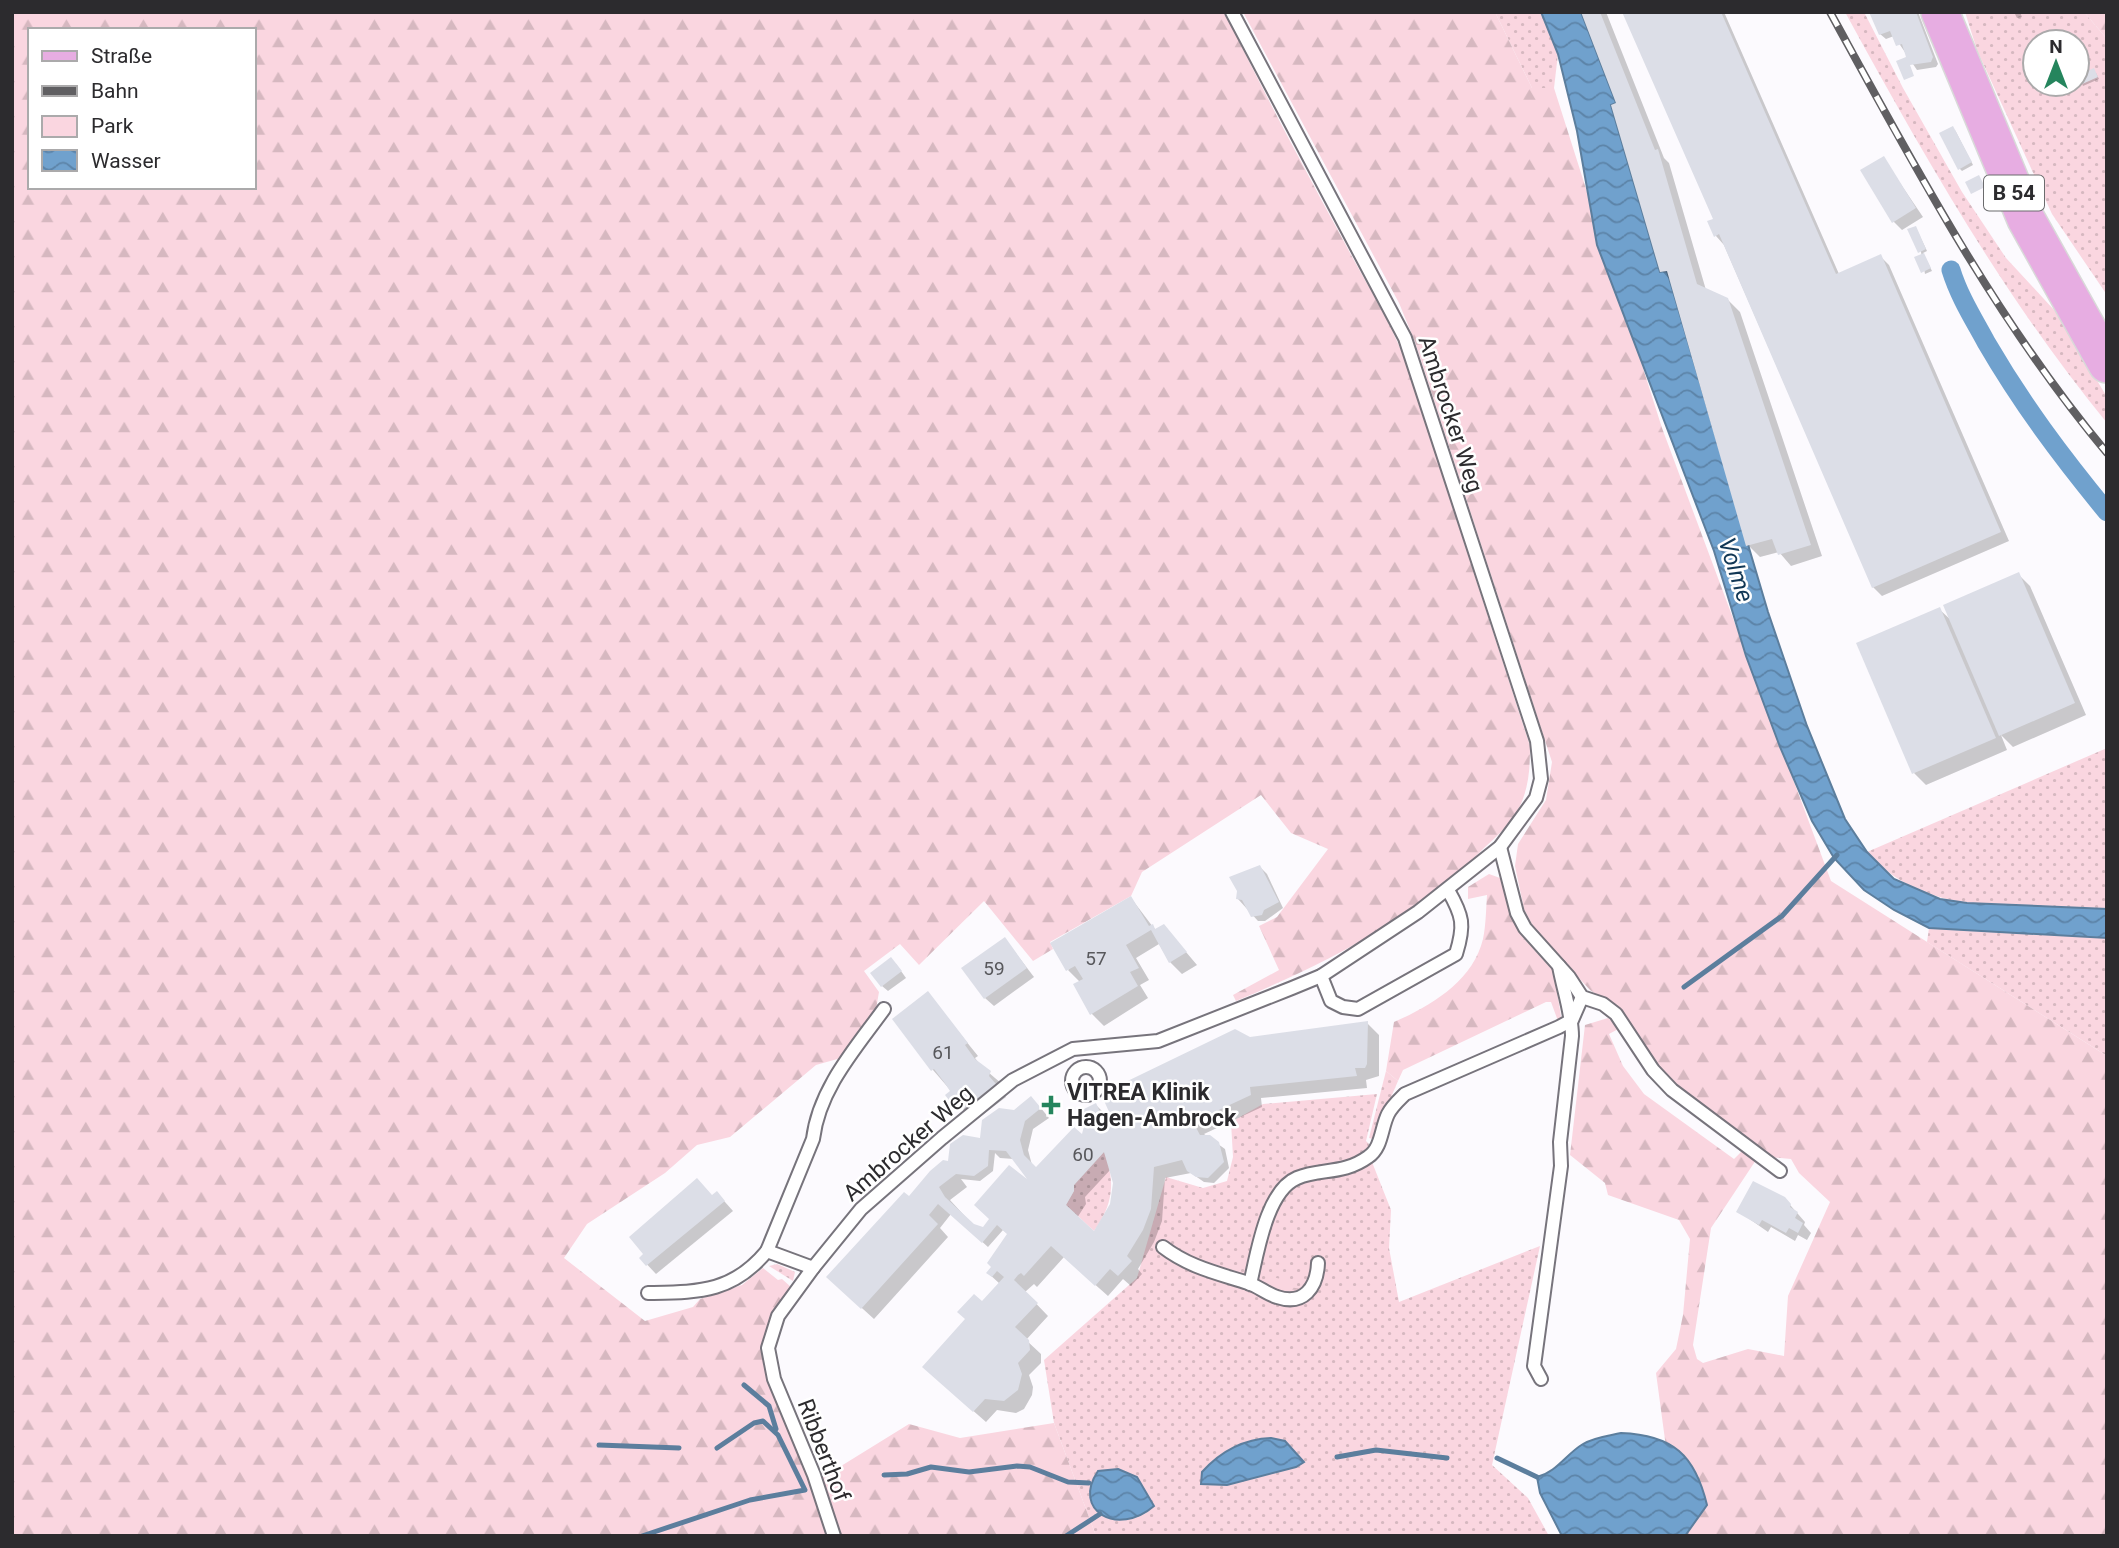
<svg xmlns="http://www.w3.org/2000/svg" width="2119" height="1548" viewBox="0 0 2119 1548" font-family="Roboto,sans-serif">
<defs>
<pattern id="green-dots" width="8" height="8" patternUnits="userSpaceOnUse" patternTransform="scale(1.75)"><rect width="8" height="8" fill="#fad6e0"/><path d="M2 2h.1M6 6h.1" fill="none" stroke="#d6b8c0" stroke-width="1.8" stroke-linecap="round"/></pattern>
<pattern id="forest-firs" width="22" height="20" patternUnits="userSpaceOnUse" patternTransform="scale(1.75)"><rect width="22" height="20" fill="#fad6e0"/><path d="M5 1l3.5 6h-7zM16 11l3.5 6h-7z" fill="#d6b8c0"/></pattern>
<pattern id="water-waves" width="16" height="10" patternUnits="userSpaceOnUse" patternTransform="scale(1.75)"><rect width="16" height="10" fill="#70a1cd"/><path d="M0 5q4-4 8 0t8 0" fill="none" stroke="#5c83a7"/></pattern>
</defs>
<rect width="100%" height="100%" fill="#fcfafe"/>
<g fill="url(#green-dots)" fill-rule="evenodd">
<path d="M1495,12H1541L1558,54L1554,88H1532Z"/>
<path d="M1845,12H1864L1903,88L1962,192L2006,258L2055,311L2107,397V423C2003,296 1924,156 1845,12Z"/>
<path d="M1965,12H2084L2107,39V295L2052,214L1977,50ZM2035,42H2077V84H2035Z"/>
<path d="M2107,748V909C2025,906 1926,920 1867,852Z"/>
<path d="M1929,928L2107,938V1056L1927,942Z"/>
<path d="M1386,1071L1398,1081L1373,1139L1369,1138Z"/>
<path d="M1377,1094L1366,1141L1375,1150L1370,1157L1391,1210L1389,1248L1399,1302L1540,1246L1492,1465L1528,1498L1549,1536H1096L1054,1423L1044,1360L1137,1278L1166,1177L1203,1188L1227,1181L1233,1157L1231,1122L1263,1104Z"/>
<path d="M1104,1152C1116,1182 1113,1205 1094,1231L1066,1205L1074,1191V1185Z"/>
<path d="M777,1264L795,1272L793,1281L769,1266Z"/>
</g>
<g fill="url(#forest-firs)" fill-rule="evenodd">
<path d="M12,12H1225C1261,88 1301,162 1341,236C1363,279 1387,314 1405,360L1530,746C1530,768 1529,788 1519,808C1511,824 1497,836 1484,848C1416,919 1326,963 1236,1001L1233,995L1279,970L1259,926L1277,917L1328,849L1291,833L1261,795L1142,872L1131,896L1050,942L1053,949L1033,961L984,901L919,965L900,944L864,971L879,992L876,1009L841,1058L816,1065L730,1137L697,1145L665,1173L587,1224L564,1258L645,1321L693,1307L700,1299L742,1285L763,1268L778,1280L782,1279L791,1287L764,1346L812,1484L909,1424L960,1438L1054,1423L1096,1536H12ZM30,30H254V187H30Z"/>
<path d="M1243,12H1495L1532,88H1554L1662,428L1831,881L2107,1056V1536H1678L1656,1373L1676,1349L1683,1315L1690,1239L1679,1220L1608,1195L1605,1183L1570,1155L1585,1025L1608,1018L1620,1028L1609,1034L1623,1066L1644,1094L1734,1159L1744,1149L1756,1160L1711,1228L1693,1345L1697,1359L1703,1363L1748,1349L1784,1356L1788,1296L1830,1202L1799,1173L1791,1159L1769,1157L1677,1089L1652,1063L1621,1011L1590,990L1535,930L1524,909L1515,866L1518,844L1546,800L1552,762L1415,342L1399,303Z"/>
<path d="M2084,12H2107V39Z"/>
<path d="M1489,874L1500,878L1520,934L1554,972L1561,1017L1558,1021L1551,1002H1546L1403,1070L1398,1081L1386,1071L1394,1022C1431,1006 1473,981 1483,939C1486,925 1486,909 1487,895L1468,899V887Z"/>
<path d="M1267,1275L1287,1281L1289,1287L1302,1289C1287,1297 1279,1295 1267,1283Z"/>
</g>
<g fill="url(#water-waves)" stroke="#5c7e9d" stroke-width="2">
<path d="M1541,12H1581L1616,103L1611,105L1660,272L1667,271L1768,612L1807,726L1845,819L1867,852L1894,879L1940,899L1967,903L2107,909V938L1929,928L1894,910L1864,890L1834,858L1812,821L1780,747L1746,656L1714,551L1597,245L1577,131L1558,54Z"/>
<path d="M1621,1433C1673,1435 1695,1455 1707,1505L1685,1536H1562L1540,1493L1537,1477C1557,1472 1566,1454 1583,1444C1595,1437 1608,1436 1621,1433Z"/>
<path d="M1271,1438L1285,1441L1304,1462L1296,1467L1227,1485L1201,1484L1202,1472C1220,1452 1244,1439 1271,1438Z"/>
<path d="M1118,1469L1137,1477L1154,1506C1118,1537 1071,1511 1098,1471Z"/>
</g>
<g fill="#0003" fill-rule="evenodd">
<path d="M1583,12H1606L1664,158L1669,163L1706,290L1727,299L1740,312L1822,556L1791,566L1779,552L1760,557L1748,545L1672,282L1662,271L1618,104Z"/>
<path d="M1625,12H1724L1839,274L1880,256L1889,265L2009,541L1882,596L1873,587L1724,245L1716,236L1715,220Z"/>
<path d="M1875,12H1918L1938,64L1936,67L1917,70L1894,36L1886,39L1880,34Z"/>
<path d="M2014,12H2020L2022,17L2017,18Z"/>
<path d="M2077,71L2079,76L2096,73L2099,79L2083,86Z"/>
<path d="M1955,130L1973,165L1962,171L1960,169Z"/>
<path d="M1883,158L1923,217L1902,230L1893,221Z"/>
<path d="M1917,230L1927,251L1923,253L1932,271L1925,274Z"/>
<path d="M2018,574L2030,586L2086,715L2013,747L2001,735L2007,750L1926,785L1914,773L1939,609L1952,621Z"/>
<path d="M1260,867L1267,874L1283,908L1265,921H1258L1238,899Z"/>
<path d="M1131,898L1153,927L1156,930L1164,926L1197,965L1182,974L1170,962L1159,944L1136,958L1149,980L1140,985L1148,998L1104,1026L1092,1014L1075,985L1080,982L1068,970Z"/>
<path d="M1005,939L1034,977L994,1006L985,998Z"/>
<path d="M896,964L906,978L888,991L882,986Z"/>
<path d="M928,994L978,1056L975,1058L981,1066L1002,1084L1001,1089L1006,1097L976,1120L954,1102L952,1092L933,1070Z"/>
<path d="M1367,1023L1379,1035V1076L1366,1080L1367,1088L1261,1098L1262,1107L1204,1134L1225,1149L1229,1168L1214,1183L1204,1182L1191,1173L1165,1178L1162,1221L1154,1242L1138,1269L1142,1274L1131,1286L1123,1279L1108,1296L1064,1257L1037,1287L1034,1284L1025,1292L1048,1316L1026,1340L1041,1354V1363L1029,1375L1033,1387L1032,1395L1024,1409L1016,1413L997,1410L986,1422L937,1379L982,1303L1000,1284L988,1273L1009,1235L1003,1230L988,1247L951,1214L940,1228L948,1237L874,1319L841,1289L909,1198L1015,1111L1040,1107L1049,1118L1033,1129L1028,1150L1032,1165L1037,1171L1083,1138L1096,1105L1108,1117L1112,1115L1107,1083L1112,1090L1250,1038ZM995,1153L1000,1158L1014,1159L1033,1185L983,1230L973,1225L950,1200L967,1187L961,1179L980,1181L993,1171ZM1111,1169L1115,1183L1111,1204L1094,1234L1077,1218L1086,1204L1085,1197Z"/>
<path d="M717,1193L733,1211L656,1274L641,1258Z"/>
<path d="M1784,1198L1805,1222L1804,1225L1811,1233L1807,1240L1798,1235L1795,1241L1771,1227L1768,1232L1738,1211Z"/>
</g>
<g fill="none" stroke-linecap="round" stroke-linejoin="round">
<g stroke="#5c7e9d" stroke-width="5">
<path d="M1684,987L1782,916L1837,855"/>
<path d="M744,1385L769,1406L776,1429"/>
<path d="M599,1445L679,1448"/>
<path d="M1337,1457L1376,1450L1447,1458"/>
<path d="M1497,1458L1537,1477"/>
<path d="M884,1475L907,1474L931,1467L969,1472L1017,1466L1030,1467L1068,1482L1089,1483"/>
<path d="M642,1536L750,1500L805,1490L778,1435L763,1421L754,1423L717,1448"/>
<path d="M1066,1536L1100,1514"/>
</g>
<path stroke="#70a1cd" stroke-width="19" d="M1951,270C1959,296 1973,318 1986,342C2022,404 2061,456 2107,512"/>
</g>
<g fill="#dcdee7" fill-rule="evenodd">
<path d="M1581,12H1600L1655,150L1658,149L1697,284L1728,298L1811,545L1778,555L1772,539L1746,546L1667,271L1660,272L1611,105L1616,103Z"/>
<path d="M1622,12H1721L1836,274L1881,254L2001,532L1872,588L1719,234L1714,237L1707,221L1713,219Z"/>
<path d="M1869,12H1916L1933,57L1931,62L1910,65L1914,76L1904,80L1896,61L1906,57L1902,44L1896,46L1890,31L1879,35Z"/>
<path d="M2094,68L2098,77L2080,85L2077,76Z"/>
<path d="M1953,126L1972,162L1958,170L1939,133Z"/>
<path d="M1884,156L1916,208L1892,223L1860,170Z"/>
<path d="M1979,175L1985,187L1971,194L1965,182Z"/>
<path d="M1916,226L1926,249L1918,253L1907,229Z"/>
<path d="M1924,253L1931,268L1921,273L1914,257Z"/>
<path d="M2019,572L2075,703L1999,736L1943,605Z"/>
<path d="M1940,607L1996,738L1912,774L1856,643Z"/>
<path d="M1260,865L1279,902L1264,910L1262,915L1251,917L1242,900L1236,899L1237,891L1229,877Z"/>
<path d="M1131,896L1149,926L1153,924L1155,929L1164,924L1187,952L1169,963L1151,930L1126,945L1139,968L1130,972L1138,986L1090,1015L1073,984L1083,979L1075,966L1066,971L1050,943Z"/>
<path d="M1005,937L1027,968L984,999L961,968Z"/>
<path d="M891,957L902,971L881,987L870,973Z"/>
<path d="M928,991L968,1043L965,1045L975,1059L991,1071L989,1076L996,1084L963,1109L957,1100L952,1104L945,1095L950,1091L944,1082L934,1069L931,1071L892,1019Z"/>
<path d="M1368,1021L1367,1064L1365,1068H1355L1357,1076L1250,1087L1251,1095L1193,1122L1200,1135H1210L1219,1142L1224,1162L1208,1178L1196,1177L1187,1171L1182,1160L1154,1167L1151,1209L1143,1230L1127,1256L1132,1261L1118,1276L1110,1269L1095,1286L1051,1246L1024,1276L1021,1273L1018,1275L1014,1280L1038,1303L1015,1327L1029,1340L1030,1350L1018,1363L1022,1374L1018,1390L1004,1401L985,1399L973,1412L922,1367L965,1319L957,1312L974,1294L982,1301L1004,1277L997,1271L992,1277L986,1273L991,1267L987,1263L1007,1234L997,1225L982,1243L938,1204L929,1215L938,1224L861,1309L826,1277L904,1192L909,1196L930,1171L943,1160L948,1161L950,1144L963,1135L980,1138L982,1120L999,1108L1014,1110L1031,1096L1041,1108L1025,1121L1020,1140L1024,1155L1036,1167L1074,1127L1082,1134L1085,1122L1080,1111L1096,1103L1103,1118L1110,1114L1101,1094L1091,1087L1094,1080L1107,1081L1111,1089L1235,1029L1250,1037ZM989,1150L1006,1151L1027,1179L1009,1165L974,1205L989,1219L983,1227L974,1224L945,1197L939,1187L956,1174L974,1176L988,1166ZM1104,1152L1113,1183L1110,1204L1094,1231L1066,1205L1074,1191V1185Z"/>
<path d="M697,1178L712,1195L717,1191L725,1201L646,1266L639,1258L643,1254L629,1237Z"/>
<path d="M1753,1181L1785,1197L1791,1204L1790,1207L1798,1212L1795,1218L1803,1223L1798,1233L1789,1228L1786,1233L1762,1220L1759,1225L1736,1212Z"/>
</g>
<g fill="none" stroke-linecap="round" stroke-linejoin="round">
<g stroke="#77747c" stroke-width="16">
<g id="lane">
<path d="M1500,847L1517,913L1525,928L1569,977L1582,997L1603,1004L1616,1014L1653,1070L1672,1090L1780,1171"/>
<path d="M1321,976L1331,1001L1343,1007L1358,1009L1456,954C1465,925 1463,916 1448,890"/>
<path d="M884,1009C855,1049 819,1089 813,1139L767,1251L813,1268L861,1209L942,1138L1013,1080L1073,1049L1158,1041L1292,988L1321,976L1418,912L1500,847L1536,798L1541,779L1537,741L1405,338L1232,12"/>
<circle cx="1086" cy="1081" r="14"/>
<path d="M1163,1247C1189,1267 1217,1273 1248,1283C1258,1286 1267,1294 1277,1297C1304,1306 1317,1287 1318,1263"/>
<path d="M813,1268L778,1316L768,1348L774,1379L814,1475L834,1536"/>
<path d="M1250,1284C1257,1255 1266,1191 1297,1178C1321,1168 1343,1175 1368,1157C1382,1148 1381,1128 1388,1114C1392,1106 1399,1100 1405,1094L1559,1027L1572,1020L1582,997"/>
<path d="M648,1293C699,1292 732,1293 767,1251"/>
<path d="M1541,1379L1534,1366L1561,1166L1560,1142L1572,1036C1572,1013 1563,989 1559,966"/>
</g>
</g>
<g stroke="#d9d9d9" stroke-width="40">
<path id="primary" d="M1940,12L2026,219L2107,364"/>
</g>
<use href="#lane" stroke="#fff" stroke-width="12"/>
<use href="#primary" stroke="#e7ade2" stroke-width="37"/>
<g stroke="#605f62" stroke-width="8">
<path id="rail" d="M1830,12C1914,165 1995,319 2107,453"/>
</g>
<use href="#rail" stroke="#fff" stroke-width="5" stroke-dasharray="16" stroke-linecap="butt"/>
</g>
<path fill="#25855d" stroke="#fff" stroke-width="2.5" d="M1047.5 1094.5h7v7h7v7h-7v7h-7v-7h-7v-7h7z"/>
<g text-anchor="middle" stroke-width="5" stroke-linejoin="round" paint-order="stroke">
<g font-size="19" fill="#58585c">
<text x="1096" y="965">57</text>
<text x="994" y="975">59</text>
<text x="943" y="1059">61</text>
<text x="1083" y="1161">60</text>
</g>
<rect fill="#fff" stroke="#6b6b6d" stroke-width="2" x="1984" y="175.5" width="60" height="35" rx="5"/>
<g font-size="21" font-weight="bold" fill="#2c2b2e">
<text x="2014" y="200">B 54</text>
</g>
<g font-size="23" fill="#2c2b2e" stroke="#fff">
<text transform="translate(1451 414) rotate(72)" y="8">Ambrocker Weg</text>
<text transform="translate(908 1143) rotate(-41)" y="8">Ambrocker Weg</text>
<text transform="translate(824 1450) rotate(69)" y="8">Ribberthof</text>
</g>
<g font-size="23" font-weight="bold" fill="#2c2b2e" stroke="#fff" text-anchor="start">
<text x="1067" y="1100">VITREA Klinik<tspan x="1067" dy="26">Hagen-Ambrock</tspan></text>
</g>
<g font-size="24" font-style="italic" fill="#113755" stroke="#fff">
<text transform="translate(1736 570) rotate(72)" y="8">Volme</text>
</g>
</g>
<rect width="2119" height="1548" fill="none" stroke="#2c2b2e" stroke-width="28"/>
<rect x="28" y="28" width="228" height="161" fill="#ffffff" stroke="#abaaab" stroke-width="2"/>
<rect x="42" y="51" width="35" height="10" fill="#e7ade2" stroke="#abaaab" stroke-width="2"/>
<text x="91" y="63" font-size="21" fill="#2c2b2e">Straße</text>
<rect x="42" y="86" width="35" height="10" fill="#605f62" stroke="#abaaab" stroke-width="2"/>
<text x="91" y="98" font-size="21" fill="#2c2b2e">Bahn</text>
<rect x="42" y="116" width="35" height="21" fill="#fad6e0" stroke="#abaaab" stroke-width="2"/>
<text x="91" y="133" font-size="21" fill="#2c2b2e">Park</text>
<rect x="42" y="150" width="35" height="21" fill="url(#water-waves)" stroke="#abaaab" stroke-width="2"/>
<text x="91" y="168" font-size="21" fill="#2c2b2e">Wasser</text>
<g transform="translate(2056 63)"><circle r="33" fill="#ffffff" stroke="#abaaab" stroke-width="2"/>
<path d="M0-5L12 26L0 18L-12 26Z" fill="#25855d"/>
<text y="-10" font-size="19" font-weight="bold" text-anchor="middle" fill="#2c2b2e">N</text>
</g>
</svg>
